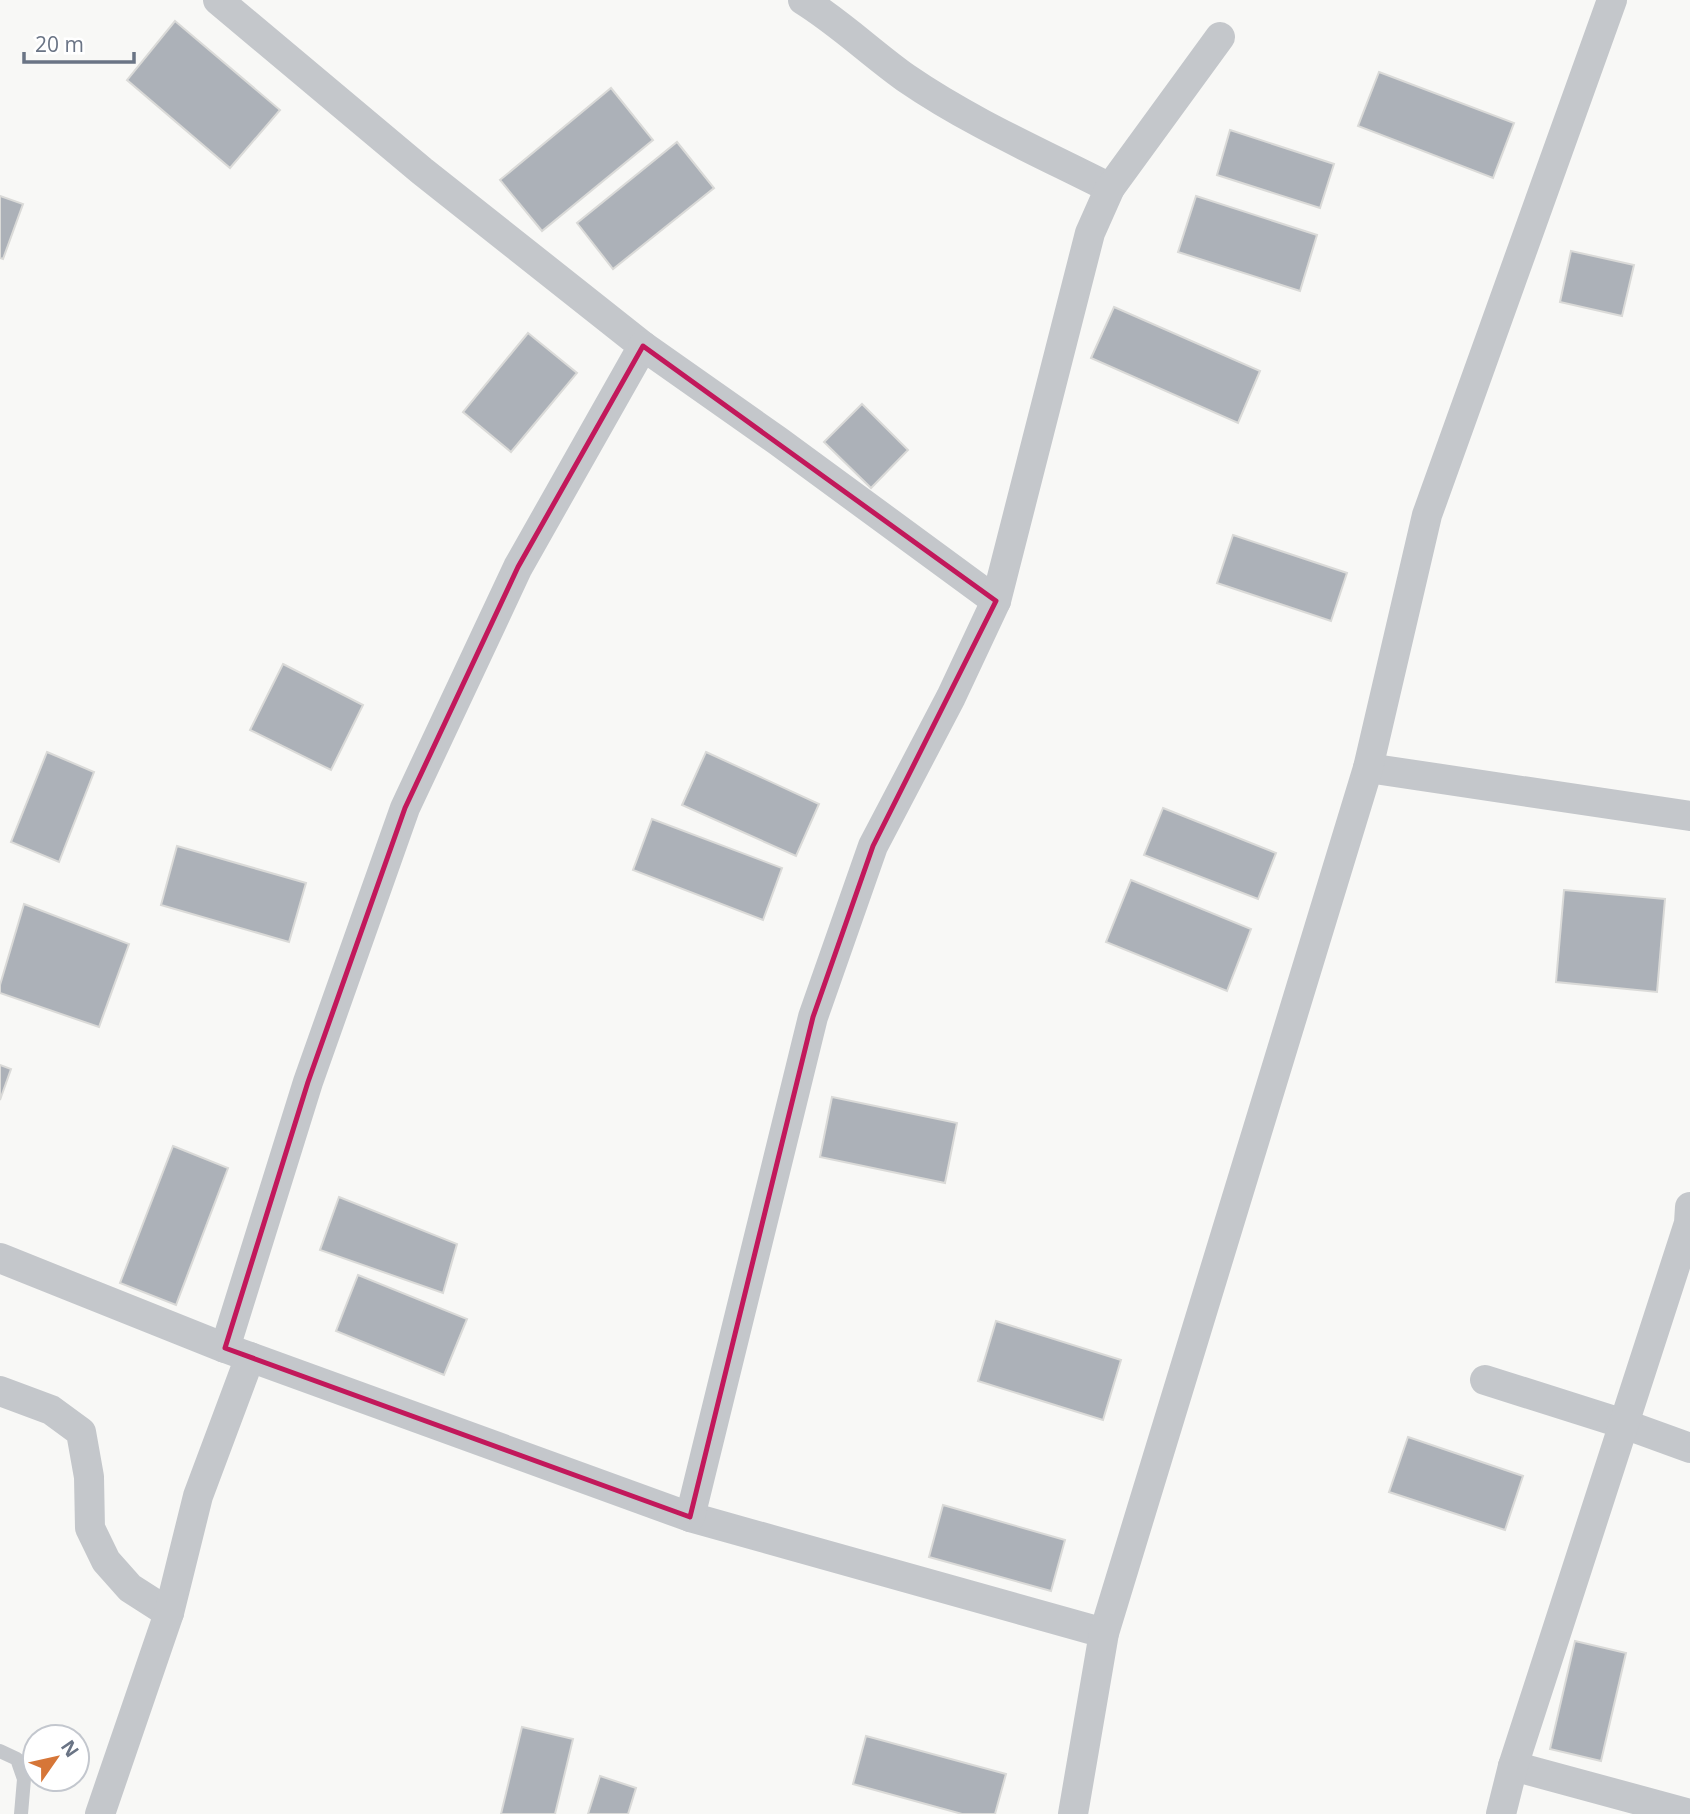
<svg xmlns="http://www.w3.org/2000/svg" width="1690" height="1814" viewBox="0 0 1690 1814" font-family="'Open Sans',sans-serif">
<rect width="100%" height="100%" fill="#f8f8f6"/>
<g fill="#acb1b8" stroke="#dadad8" stroke-width="2">
<path d="M175,21L280,110L230,168L127,80Z"/>
<path d="M1379,72L1514,123L1493,178L1358,126Z"/>
<path d="M611,88L653,140L542,231L500,180Z"/>
<path d="M1230,130L1334,164L1320,208L1217,175Z"/>
<path d="M677,142L714,188L613,269L577,223Z"/>
<path d="M0,196L23,204L3,259L0,258Z"/>
<path d="M1196,196L1317,235L1300,291L1178,252Z"/>
<path d="M1571,251L1634,265L1622,316L1560,302Z"/>
<path d="M1114,307L1260,371L1238,423L1091,358Z"/>
<path d="M528,333L577,373L511,452L463,412Z"/>
<path d="M862,404L908,450L871,488L824,442Z"/>
<path d="M1233,535L1347,573L1331,621L1217,583Z"/>
<path d="M283,664L363,705L331,770L250,730Z"/>
<path d="M47,752L94,772L59,862L11,842Z"/>
<path d="M706,752L819,804L796,856L682,805Z"/>
<path d="M1163,808L1276,853L1258,899L1144,855Z"/>
<path d="M652,819L782,868L763,920L633,870Z"/>
<path d="M177,846L306,883L289,942L161,905Z"/>
<path d="M1131,880L1251,929L1227,991L1106,942Z"/>
<path d="M1564,890L1665,899L1657,992L1556,982Z"/>
<path d="M24,904L129,944L99,1027L0,993V985Z"/>
<path d="M0,1065L11,1069L0,1100Z"/>
<path d="M832,1097L957,1123L945,1183L820,1157Z"/>
<path d="M173,1146L228,1168L176,1305L120,1283Z"/>
<path d="M339,1197L457,1244L443,1293L320,1250Z"/>
<path d="M358,1275L467,1319L444,1375L336,1331Z"/>
<path d="M996,1321L1121,1360L1103,1420L978,1381Z"/>
<path d="M1408,1437L1523,1476L1505,1530L1389,1492Z"/>
<path d="M943,1505L1065,1540L1051,1591L929,1557Z"/>
<path d="M1575,1641L1626,1653L1601,1761L1550,1749Z"/>
<path d="M522,1727L573,1739L555,1814H501Z"/>
<path d="M866,1736L1006,1774L995,1814H962L853,1784Z"/>
<path d="M600,1776L636,1788L628,1814H588Z"/>
</g>
<g fill="none" stroke-linecap="round" stroke-linejoin="round">
<path stroke="#c4c7cb" stroke-width="14" d="M0,1751L17,1759L24,1779L21,1814"/>
<g stroke="#c4c7cb" stroke-width="30">
<path d="M218,0L422,171L643,346L518,567L405,808L308,1082L225,1348"/>
<path d="M803,0C840,23 871,53 906,78C970,122 1041,153 1110,188"/>
<path d="M643,346L778,441L996,601"/>
<path d="M1368,768L1690,816"/>
<path d="M0,1258L225,1348L690,1517L1104,1633"/>
<path d="M1485,1380L1624,1424L1690,1448"/>
<path d="M0,1391L51,1410L81,1432L89,1477L90,1528L106,1561L130,1588L169,1613"/>
<path d="M690,1517L813,1017L873,846L951,697L996,601L1090,233L1110,188L1220,37"/>
<path d="M1513,1766L1690,1814"/>
<path d="M100,1814L169,1613L198,1496L250,1357"/>
<path d="M1073,1814L1104,1633L1368,768L1427,515L1612,0"/>
<path d="M1501,1814L1513,1766L1689,1223L1690,1207"/>
</g>
</g>
<path fill="none" stroke="#c2185b" stroke-width="5" stroke-linejoin="round" d="M643,346L996,601L873,846L813,1017L690,1517L225,1348L308,1082L405,808L518,567Z"/>
<g transform="translate(56 1758) rotate(56)"><circle r="33" fill="#ffffff" stroke="#c3c7ce" stroke-width="2"/>
<path d="M0-5L12 26L0 18L-12 26Z" fill="#d67638"/>
<text y="-10" font-size="19" font-weight="bold" text-anchor="middle" fill="#6a7485">N</text>
</g>
<path d="M24 52v10h110v-10" fill="none" stroke="#6a7485" stroke-width="3.5"/>
<text x="35" y="52" font-size="21" fill="#6a7485" stroke="#ffffff" stroke-width="5" paint-order="stroke">20 m</text>
</svg>
